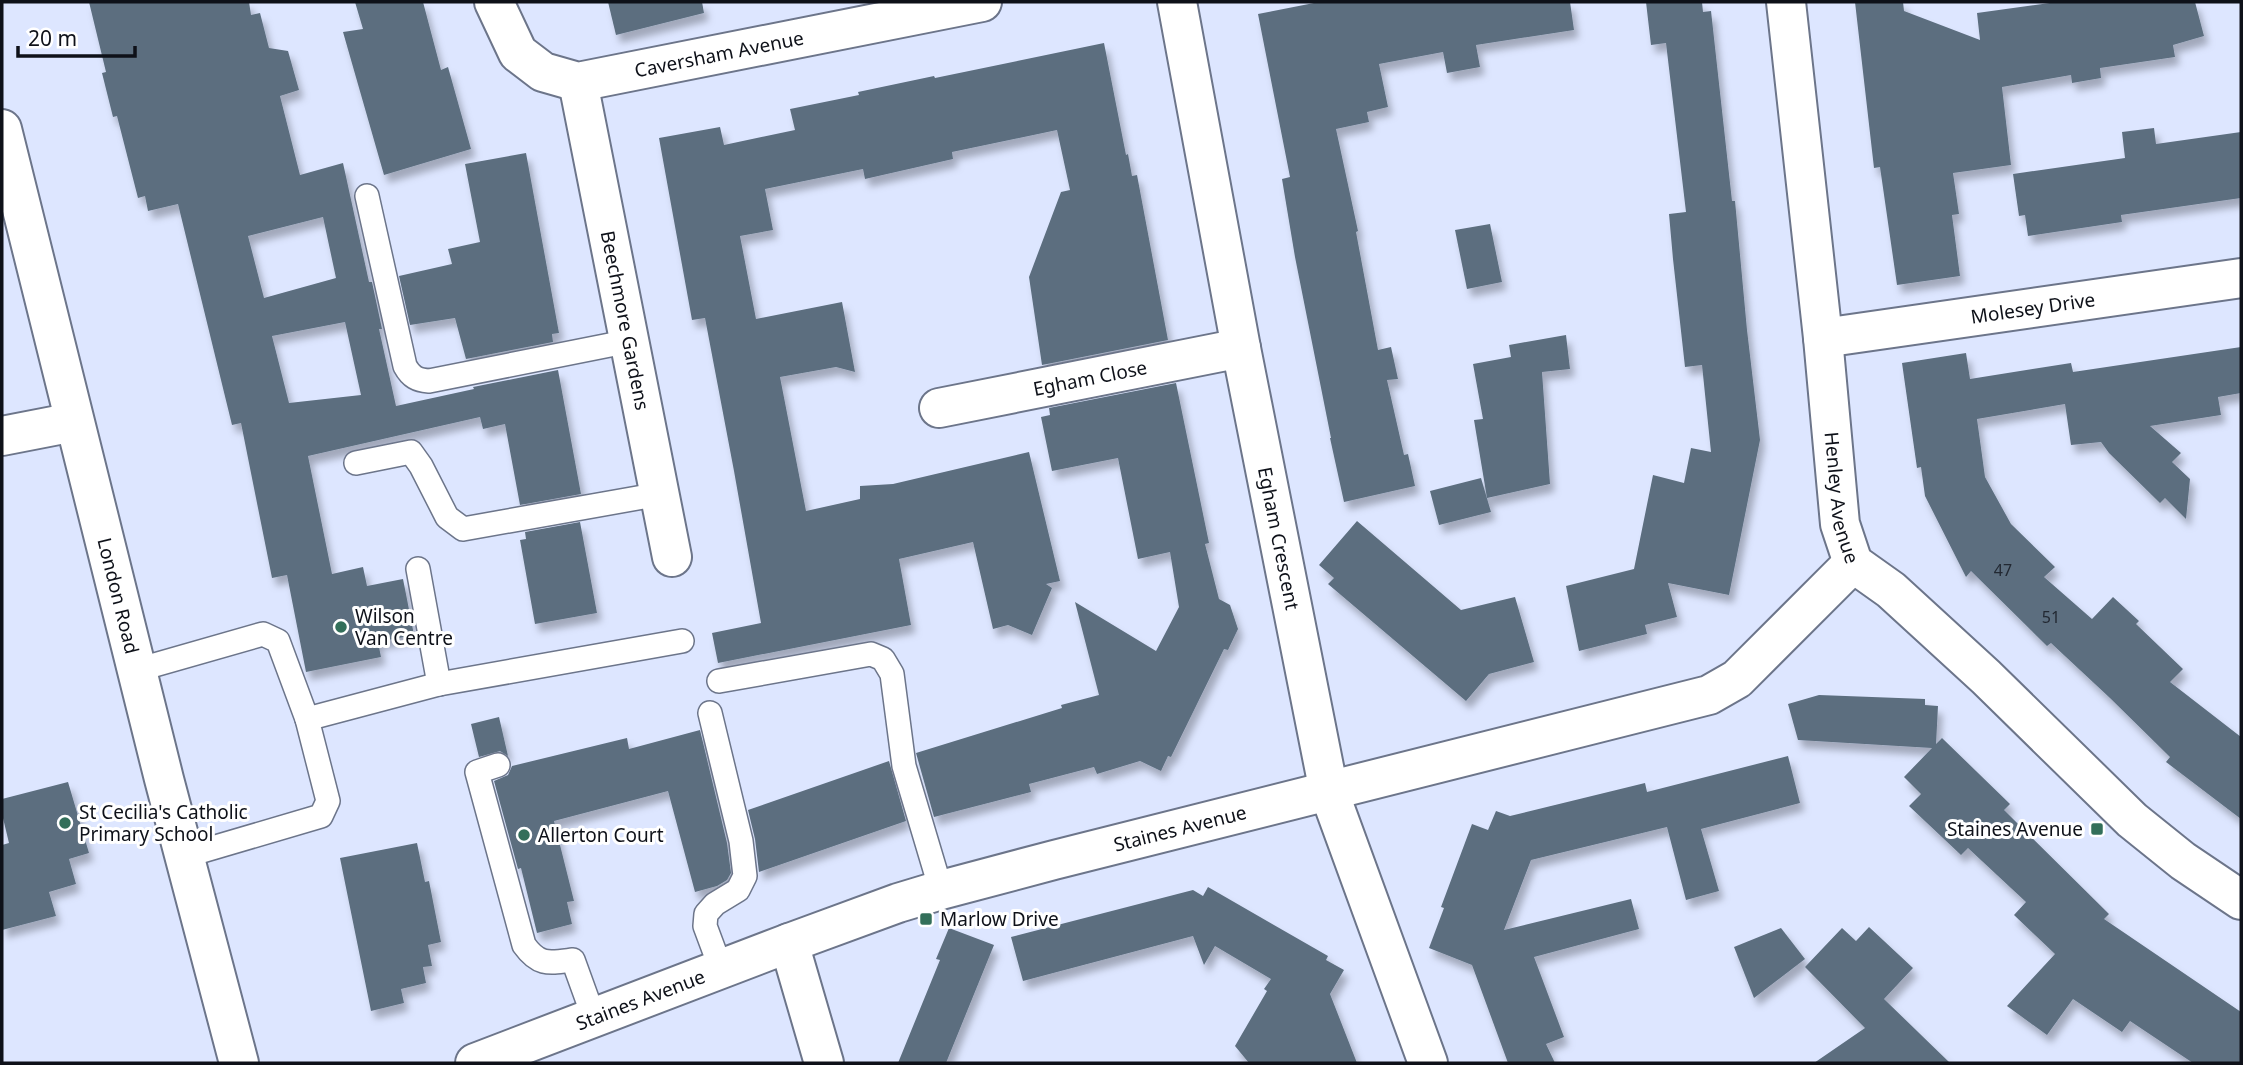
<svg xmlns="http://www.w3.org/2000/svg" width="2243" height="1065" viewBox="0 0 2243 1065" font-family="'Noto Sans',sans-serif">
<defs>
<filter id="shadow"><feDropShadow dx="4.5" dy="8" stdDeviation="3.5" flood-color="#0004"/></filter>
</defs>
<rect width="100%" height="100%" fill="#dde6ff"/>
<g fill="#5c6e7f" fill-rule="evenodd" filter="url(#shadow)">
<path d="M89,2H249L251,15L260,13L269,48L288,51L299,90L280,96L300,175L343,163L369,282H372L382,329H379L396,406L474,389L473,387L558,370L581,494L520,505L505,424L483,429L480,417L308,456L332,574L363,567L367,586L403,579L414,635L378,642L381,657L306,672L287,575L272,578L241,423L232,425L178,204L148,211L145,196L138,198L117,116L113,117L102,73L106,72ZM323,217L336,278L264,298L248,236ZM345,322L361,395L289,403L272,336Z"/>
<path d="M355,2H423L441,70L448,67L471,149L384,175L343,32L363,29Z"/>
<path d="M608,2H702L704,13L616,35Z"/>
<path d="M1319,2H1570L1574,30L1476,45L1480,67L1447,73L1443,52L1379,64L1388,107L1367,112L1369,122L1336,129L1358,231L1356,232L1378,350L1391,347L1398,379L1387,380L1404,455L1408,454L1415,486L1344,502L1330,438H1331L1295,257L1282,179L1290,177L1258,14Z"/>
<path d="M1646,2H1702L1703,12L1711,11L1732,201H1735L1747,330L1760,440L1729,595L1668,583L1677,617L1645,625L1647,634L1579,651L1566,586L1634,569L1653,475L1684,483L1691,448L1711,452L1702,365L1685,367L1673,259L1669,214L1686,212L1666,43L1651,45Z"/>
<path d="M1855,2H1903L1904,11L1980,40L1977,13L2057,2H2195L2204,36L2173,45L2175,57L2100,68L2101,78L2072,83L2071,75L2002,87L2011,165L1953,173L1959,214L1952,215L1960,276L1897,285L1880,167L1874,168Z"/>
<path d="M1104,43L1126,155L1128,154L1132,176L1137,175L1168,340L1042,365L1029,277L1061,192L1070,190L1057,130L952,152L953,159L865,179L863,169L765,189L773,230L740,236L756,319L842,302L855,372L836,367L780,377L806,511L860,499V486L893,484L1029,452L1060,581L1046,584L1052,588L1032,635L1008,625L993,629L973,542L899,559L911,625L718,663L712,633L761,623L734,471L705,318L692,320L659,138L720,127L724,145L795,130L790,109L859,95L858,92L934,76L935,78Z"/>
<path d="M2154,128L2156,144L2241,132V198L2121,215L2122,222L2028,236L2025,215L2019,216L2013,174L2125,158L2122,132Z"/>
<path d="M526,153L559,333L552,334L553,342L466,359L455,318L410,325L399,276L452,264L448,249L480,242L465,164Z"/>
<path d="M1490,224L1502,282L1467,289L1455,230Z"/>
<path d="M1566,335L1570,369L1542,372L1550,484L1487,498L1474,420L1483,419L1473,364L1511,357L1509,345Z"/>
<path d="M2241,347V393L2218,397L2221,415L2150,426L2181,453L2172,462L2190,479L2186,519L2165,498L2160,503L2109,453L2101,442L2071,445L2065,404L1977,419L1985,477L2011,524L2055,567L2044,577L2092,619L2113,597L2139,621L2136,624L2183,669L2170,682L2241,737V819L2166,762L2170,757L2110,698L2051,643L2047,646L1971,571L1966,577L1925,496L1921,467L1917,468L1902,363L1966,353L1970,379L2071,363L2073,372Z"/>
<path d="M1176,383L1209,543L1205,544L1219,599L1230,605L1238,629L1228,650L1224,649L1171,757L1168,756L1161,771L1140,761L1097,774L1094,767L1029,784L1031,792L934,817L916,753L1062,708L1061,705L1099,695L1075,602L1156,651L1179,607L1170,552L1138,559L1118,458L1052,471L1041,417L1050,415L1049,408Z"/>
<path d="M1481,478L1491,512L1439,525L1430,491Z"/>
<path d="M1357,521L1461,610L1515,597L1534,662L1489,674L1466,701L1328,584L1334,578L1319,565Z"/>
<path d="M580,522L597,613L535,624L520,540L526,539L525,532Z"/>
<path d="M1819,695L1925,699V705L1938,706L1936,744L1942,738L2010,804L2004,810L2109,914L2104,919L2241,1012V1063H2193L2130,1021L2122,1032L2073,999L2047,1035L2007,1006L2055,954L2014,915L2026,902L1968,848L1961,855L1909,806L1921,794L1904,777L1932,748L1798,740L1788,704Z"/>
<path d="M499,717L508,756L500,751L479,757L471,724Z"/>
<path d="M700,730L727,843L731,873L727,880L717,886L695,892L668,791L554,821L574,901L567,902L572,924L537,933L521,868L518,869L494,781L508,775L512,766L627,738L629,749Z"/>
<path d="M1788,756L1800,803L1701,829L1719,891L1686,900L1667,827L1531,860L1504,930L1631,899L1639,929L1534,957L1564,1037L1546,1044L1555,1063H1508L1472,965L1429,948L1444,908L1441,907L1472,824L1488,830L1496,811L1510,816L1645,783L1647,792Z"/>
<path d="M889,761L906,821L759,872L755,839L748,810Z"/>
<path d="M68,782L89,853L69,859L76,884L49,892L56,916L2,930V845L9,843L2,814V799Z"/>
<path d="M417,843L425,882L429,881L441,942L428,945L432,966L423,967L426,983L401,989L404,1003L371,1011L340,858Z"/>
<path d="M1208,887L1328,956L1326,960L1344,970L1330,994L1357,1063H1249L1235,1046L1267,991L1264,989L1271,979L1215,946L1204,965L1193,936L1023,981L1011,937L1193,890L1203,896Z"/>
<path d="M1869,927L1913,968L1884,999L1950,1063H1814L1865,1028L1805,967L1842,928L1856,941Z"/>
<path d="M949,928L994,945L946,1063H898L940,960L936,959Z"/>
<path d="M1781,928L1805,959L1754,998L1734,947Z"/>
</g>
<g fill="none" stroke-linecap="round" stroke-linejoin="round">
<g stroke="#6c758a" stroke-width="26">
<g id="service">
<path d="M367,196L405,366C411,377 417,380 429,381L630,341"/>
<path d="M356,463L411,452L421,466L447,517L463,529L660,494"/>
<path d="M418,569L439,684"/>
<path d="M137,670L263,634L278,641L307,719"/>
<path d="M719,681L871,654L883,659L892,674L904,766L941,890"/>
<path d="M710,713L741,841L745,876L738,890L715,904L706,914L705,926L721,969"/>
<path d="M498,765L477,772L524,945C539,966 549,963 573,960L594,1018"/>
<path d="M185,856L321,816L328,801L307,719L439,684L682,641"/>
</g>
</g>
<g stroke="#6c758a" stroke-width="42">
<g id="minor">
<path id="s1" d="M494,2L518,53L543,72L578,82L982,2"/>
<path id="s2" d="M1177,2L1241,348L1329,792L1428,1063"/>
<path id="s3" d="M1786,2L1823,338L1840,524L1853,563L1891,590L1986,677L2132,820L2183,861L2241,900"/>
<path id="s4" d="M578,82L672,557"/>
<path id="s5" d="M1823,338L2241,278"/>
<path id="s6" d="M939,408L1241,348"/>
<path d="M2,436L74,422"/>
<path d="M789,943L824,1063"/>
<path id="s7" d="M475,1063L789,943L898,903L941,890L1054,860L1709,695L1737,679L1853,563"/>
</g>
</g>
<g stroke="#6c758a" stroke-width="42">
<g id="trunk">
<path id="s8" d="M2,129L164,779L239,1063"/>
</g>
</g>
<use href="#service" stroke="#fff" stroke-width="23"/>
<use href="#minor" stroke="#fff" stroke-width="38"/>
<use href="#trunk" stroke="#fff" stroke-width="38"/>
</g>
<g fill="#336f5a" stroke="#fff" stroke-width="2.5">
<circle cx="341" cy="627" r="7"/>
<circle cx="65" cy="823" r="7"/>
<rect x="2090" y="822" width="14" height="14" rx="3.5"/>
<circle cx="524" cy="835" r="7"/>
<rect x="919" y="912" width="14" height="14" rx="3.5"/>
</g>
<g text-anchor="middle" stroke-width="6" stroke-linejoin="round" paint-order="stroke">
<g font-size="16" fill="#222832">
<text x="2003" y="576">47</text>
<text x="2051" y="623">51</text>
</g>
<g font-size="19" fill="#0e1119" stroke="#fff">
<text dy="7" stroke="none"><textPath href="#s1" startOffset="268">Caversham Avenue</textPath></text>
<text dy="7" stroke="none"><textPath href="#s5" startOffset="212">Molesey Drive</textPath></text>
<text dy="7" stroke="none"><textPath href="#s4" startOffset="243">Beechmore Gardens</textPath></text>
<text dy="7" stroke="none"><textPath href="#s6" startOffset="154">Egham Close</textPath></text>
<text dy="7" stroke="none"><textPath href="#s3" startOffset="499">Henley Avenue</textPath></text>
<text dy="7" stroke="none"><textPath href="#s2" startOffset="546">Egham Crescent</textPath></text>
<text dy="7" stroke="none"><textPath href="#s8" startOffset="481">London Road</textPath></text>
<text dy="7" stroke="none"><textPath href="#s7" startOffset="744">Staines Avenue</textPath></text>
<text dy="7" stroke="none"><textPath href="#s7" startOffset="177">Staines Avenue</textPath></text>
</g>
<g font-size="19" fill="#0e1119" stroke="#fff" text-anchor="start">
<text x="355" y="623">Wilson<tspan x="355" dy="22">Van Centre</tspan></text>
<text x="79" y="819">St Cecilia's Catholic<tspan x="79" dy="22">Primary School</tspan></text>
<text x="2083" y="836" text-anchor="end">Staines Avenue</text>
<text x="538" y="842">Allerton Court</text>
<text x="940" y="926">Marlow Drive</text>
</g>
</g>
<rect width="2243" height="1065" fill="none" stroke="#0e1119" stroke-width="7"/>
<path d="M18 46v10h117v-10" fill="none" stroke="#0e1119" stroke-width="3.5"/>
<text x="28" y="46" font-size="21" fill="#0e1119" stroke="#ffffff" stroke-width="5" paint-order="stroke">20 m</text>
</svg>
